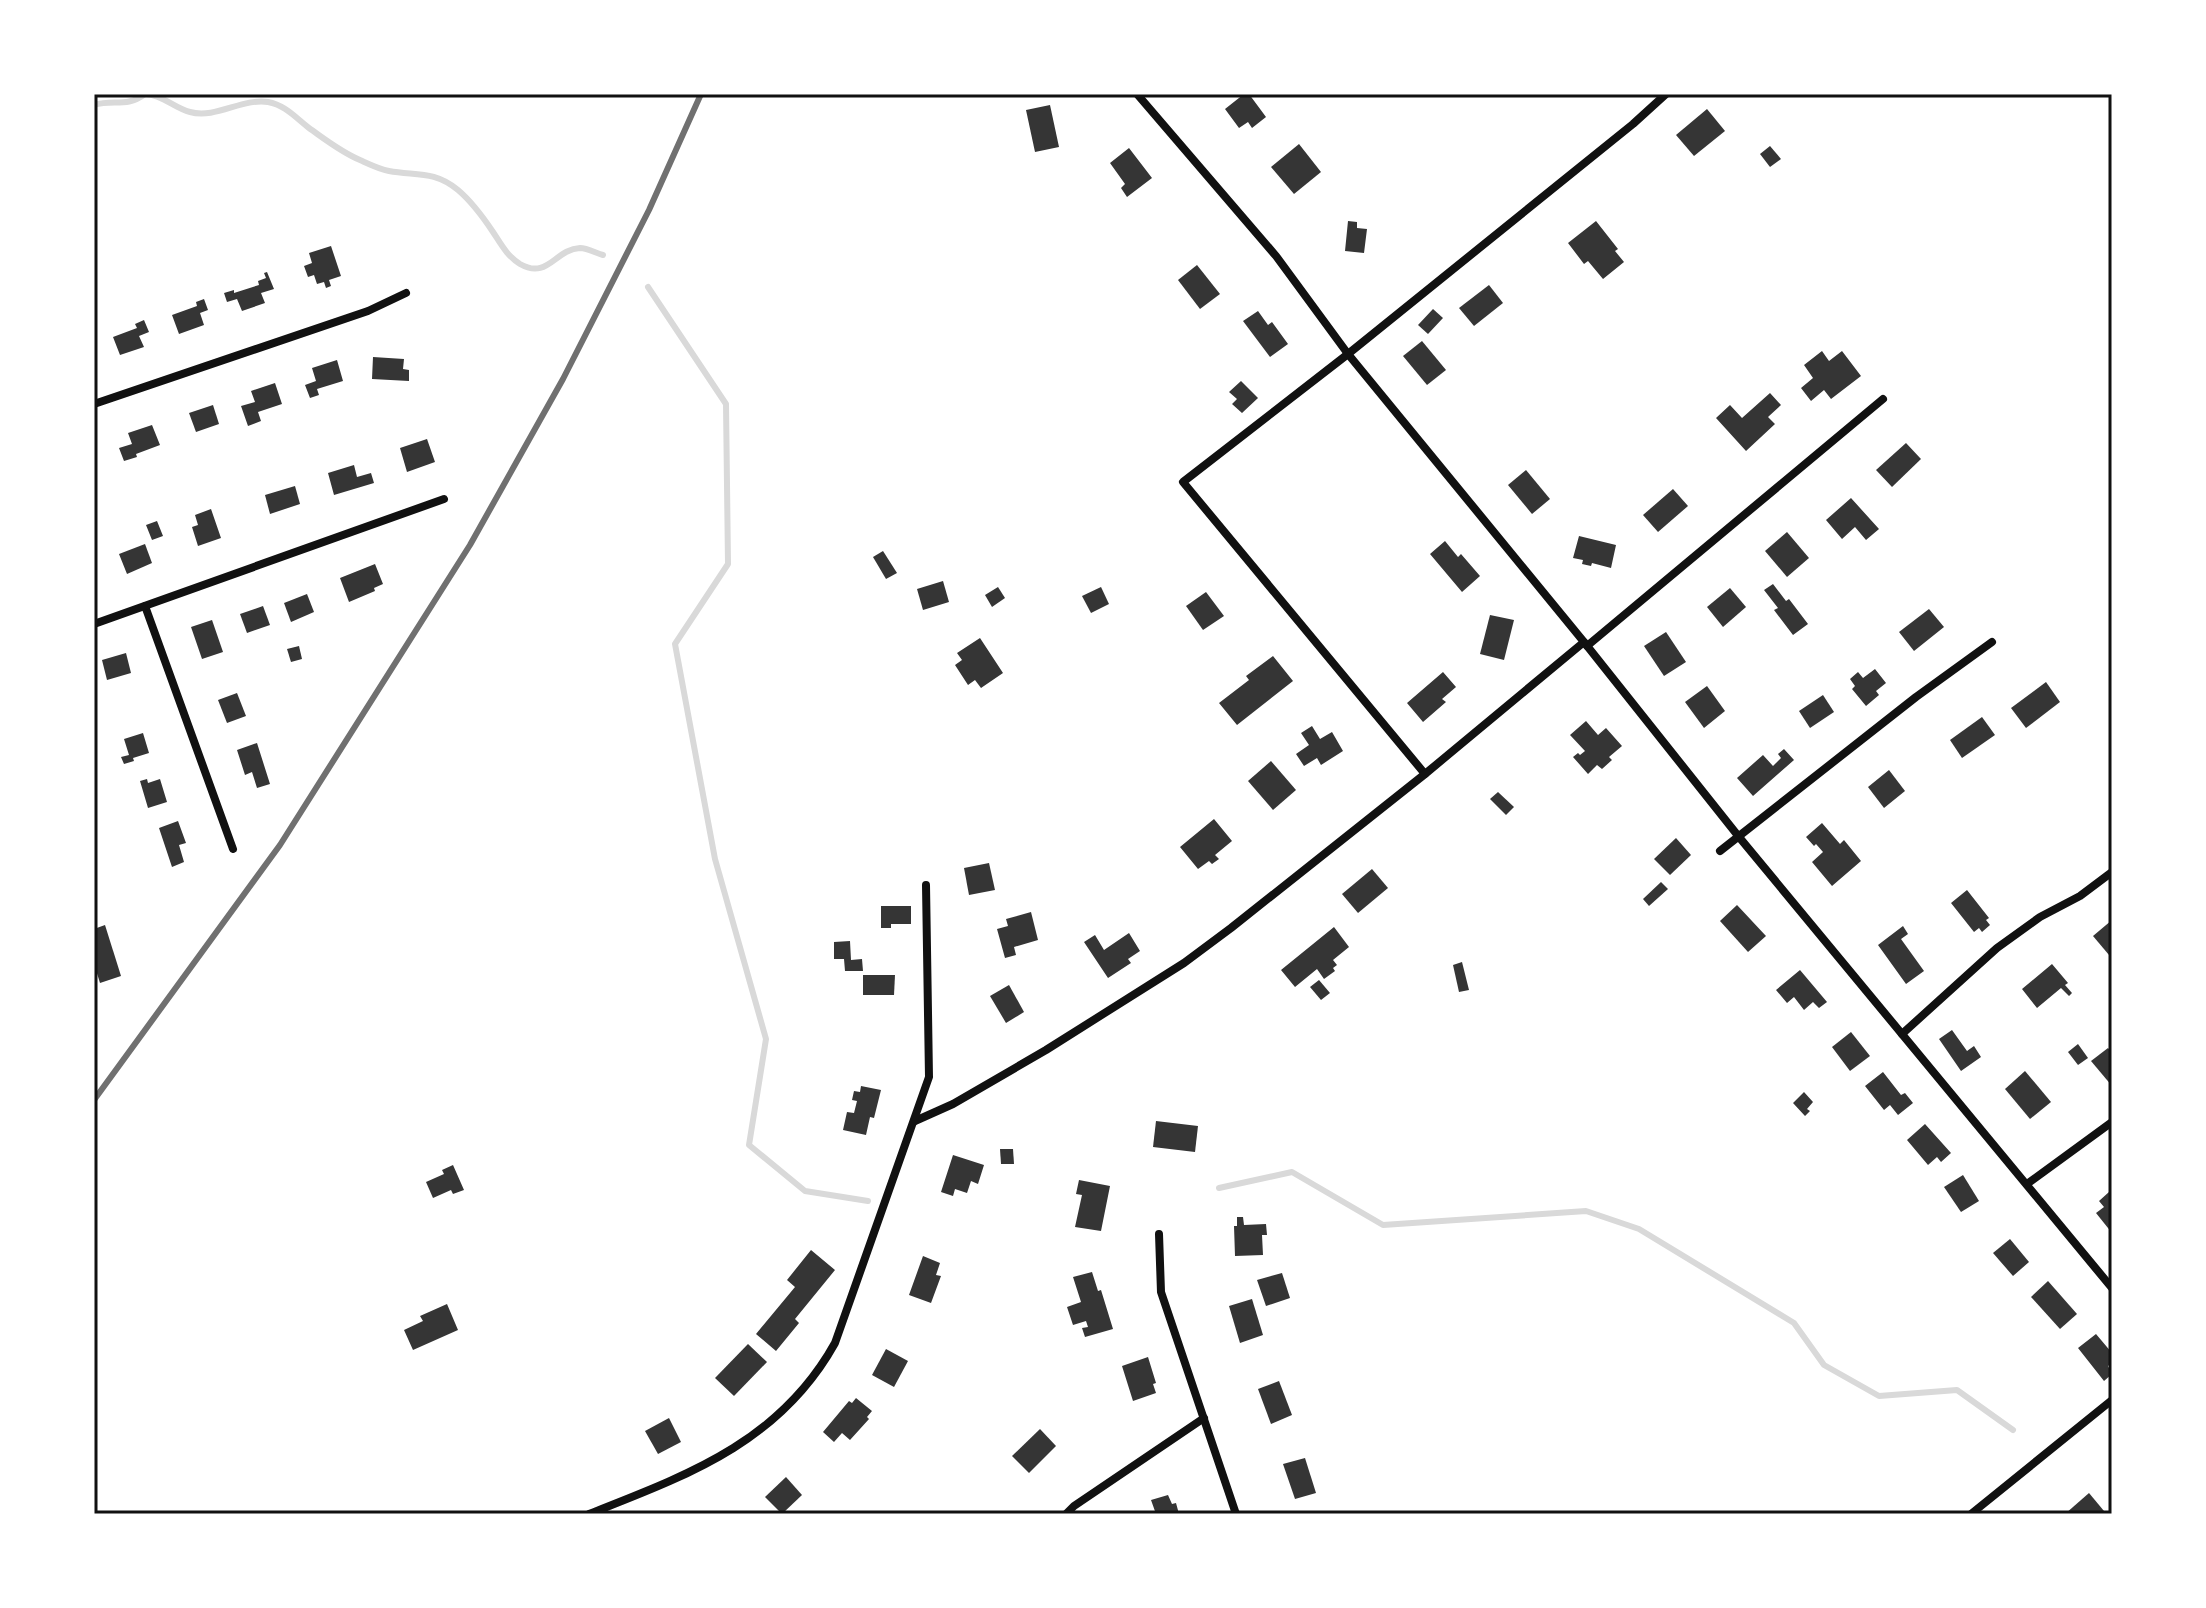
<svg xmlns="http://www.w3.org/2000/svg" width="2206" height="1608" viewBox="0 0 2206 1608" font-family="Barlow,sans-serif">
<rect width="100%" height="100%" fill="#fff"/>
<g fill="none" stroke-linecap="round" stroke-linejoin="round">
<g stroke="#d9d9d9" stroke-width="6">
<path d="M146,94C163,95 174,108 190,112C216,119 242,98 268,102C285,105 296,118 309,128C326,140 341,152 360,160C369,164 379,169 389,171C415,176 434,170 458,190C471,201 483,217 493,232C501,244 507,256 520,264C548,280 555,249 580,248C587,248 596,253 603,255"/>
<path d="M94,105C114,99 126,108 145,94"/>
<path d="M648,287L726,404L728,564L675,644L715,859L766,1039L749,1145L805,1191L868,1201"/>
<path d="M1219,1188L1292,1172L1383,1225L1586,1211L1639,1229L1794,1323L1824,1365L1879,1396L1957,1390L2013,1430"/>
</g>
</g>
<g fill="#353535">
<path d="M1244,94H1249L1266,117L1252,128L1248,122L1239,128L1225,109Z"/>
<path d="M1050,105L1059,147L1035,152L1026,110Z"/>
<path d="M1707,109L1725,131L1694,156L1676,135Z"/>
<path d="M1299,144L1321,172L1294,194L1271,167Z"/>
<path d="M1770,146L1781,159L1770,167L1760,154Z"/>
<path d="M1129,148L1152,178L1127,197L1121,188L1125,184L1110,163Z"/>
<path d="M1348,221L1357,222V228L1367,229L1364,253L1345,251Z"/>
<path d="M1596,221L1618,249L1615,251L1624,262L1603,279L1588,261L1584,264L1568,243Z"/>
<path d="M331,246L341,276L329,280L331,286L326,288L324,282L317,284L314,275L308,277L304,266L312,263L309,253Z"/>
<path d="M1197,265L1220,294L1200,309L1178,280Z"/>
<path d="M267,272L274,289L261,293L265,303L242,311L237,299L227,302L224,293L234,290V293L259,285L258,281L266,278L264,273Z"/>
<path d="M1489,285L1503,303L1474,326L1459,308Z"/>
<path d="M204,299L208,310L200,313L204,325L179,334L172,315L197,306L196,302Z"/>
<path d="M1433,309L1443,318L1428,334L1418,325Z"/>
<path d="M1258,311L1268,325L1272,322L1288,344L1270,357L1243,321Z"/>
<path d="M144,320L149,332L139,336L144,347L120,355L113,337L137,328L135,324Z"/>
<path d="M1422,341L1446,370L1427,385L1403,356Z"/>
<path d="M1822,351L1829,361L1842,351L1861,376L1831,399L1824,390L1811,401L1801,388L1813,378L1804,365Z"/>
<path d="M373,357L404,359L403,369L409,370V381L372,379Z"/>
<path d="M337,360L343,381L317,389L319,395L310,398L305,385L316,381L312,368Z"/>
<path d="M1241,381L1258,398L1242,413L1232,404L1237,399L1229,392Z"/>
<path d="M275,383L282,404L258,412L261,421L248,426L241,406L255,402L251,391Z"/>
<path d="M1770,393L1781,405L1768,417L1775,424L1746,451L1716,418L1730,405L1742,418Z"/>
<path d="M213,405L219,424L196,432L189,413Z"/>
<path d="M152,425L160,445L136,454L137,457L124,461L119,448L132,444L128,433Z"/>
<path d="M427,439L435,462L407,472L400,448Z"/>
<path d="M1906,443L1921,459L1892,487L1876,470Z"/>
<path d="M354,465L357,477L371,473L374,483L334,495L328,473Z"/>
<path d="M1526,470L1550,499L1532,514L1508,485Z"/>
<path d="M295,486L300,504L270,514L265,495Z"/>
<path d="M1673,489L1688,506L1658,532L1643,515Z"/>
<path d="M1851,498L1879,529L1866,540L1855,527L1842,539L1826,520Z"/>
<path d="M211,509L221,538L198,546L192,527L198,525L195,515Z"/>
<path d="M157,521L163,536L152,540L146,525Z"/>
<path d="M1787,532L1809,558L1787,577L1765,551Z"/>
<path d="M1579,536L1616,545L1611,568L1592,563L1591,566L1582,564L1583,560L1573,558Z"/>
<path d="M1445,541L1458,557L1461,554L1480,576L1462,592L1430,554Z"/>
<path d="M145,544L152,563L127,574L119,554Z"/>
<path d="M883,551L897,573L886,579L873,557Z"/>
<path d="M375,564L383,584L374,588L375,591L349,602L340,578Z"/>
<path d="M943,581L949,602L923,610L917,589Z"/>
<path d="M1773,584L1786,601L1789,599L1808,624L1793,635L1774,610L1778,608L1764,590Z"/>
<path d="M998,587L1005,598L992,607L985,595Z"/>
<path d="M1101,587L1109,604L1091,613L1082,596Z"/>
<path d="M1730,588L1746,607L1723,627L1707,607Z"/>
<path d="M1206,592L1224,616L1203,630L1186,606Z"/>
<path d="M307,594L314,612L291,622L284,603Z"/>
<path d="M263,606L270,625L247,633L240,614Z"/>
<path d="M1929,609L1944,627L1914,651L1899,632Z"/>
<path d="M1490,615L1514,620L1504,660L1480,654Z"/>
<path d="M212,620L223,652L202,659L191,627Z"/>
<path d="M1666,632L1686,662L1664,676L1644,646Z"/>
<path d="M980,638L1003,673L981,688L975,680L968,685L955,665L962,660L957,653Z"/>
<path d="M299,646L302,659L291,662L287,649Z"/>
<path d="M126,653L131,673L107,680L102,660Z"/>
<path d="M1273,656L1293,681L1237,725L1219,703L1249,680L1246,676Z"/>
<path d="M1875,669L1886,683L1876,691L1879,695L1866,706L1852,689L1855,686L1850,679L1858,672L1863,678Z"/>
<path d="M1443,672L1456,687L1442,699L1446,702L1423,722L1407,703Z"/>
<path d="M2046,682L2060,702L2026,728L2011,708Z"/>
<path d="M1707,686L1725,711L1704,728L1685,702Z"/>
<path d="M237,693L246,716L227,723L218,700Z"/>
<path d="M1823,695L1834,712L1810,728L1799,711Z"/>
<path d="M1982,717L1995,735L1962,758L1950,740Z"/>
<path d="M1586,721L1598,735L1606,728L1622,746L1609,757L1612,760L1602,769L1597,765L1588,774L1573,757L1578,753L1580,755L1585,751L1570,735Z"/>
<path d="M1312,726L1320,739L1332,732L1343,751L1321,765L1317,758L1304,766L1296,754L1309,745L1301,733Z"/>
<path d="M143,733L149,753L133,758L134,761L124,764L121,757L129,755L124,739Z"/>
<path d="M257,743L270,784L257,788L252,772L245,775L237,750Z"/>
<path d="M1784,749L1794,760L1753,796L1737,778L1763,755L1773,766L1781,758L1778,754Z"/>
<path d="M1271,761L1296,790L1273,810L1248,781Z"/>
<path d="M1889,770L1905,791L1884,808L1868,787Z"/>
<path d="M147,779L148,783L160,779L167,802L148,808L140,781Z"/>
<path d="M1498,792L1514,807L1506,815L1490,799Z"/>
<path d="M1214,819L1232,841L1215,855L1219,859L1212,864L1209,861L1198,869L1180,847Z"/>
<path d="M178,821L186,843L179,845L184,862L172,867L159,828Z"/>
<path d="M1822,823L1840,844L1844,840L1861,861L1832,886L1812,862L1823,852L1816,844L1814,846L1806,837Z"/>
<path d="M1676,838L1691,855L1670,875L1654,859Z"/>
<path d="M989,863L995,890L969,895L964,868Z"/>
<path d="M1372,869L1388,888L1358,913L1342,894Z"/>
<path d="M1661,882L1668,889L1649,906L1643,899Z"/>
<path d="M1967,890L1989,918L1986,920L1990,925L1982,932L1979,928L1974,932L1951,903Z"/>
<path d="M1737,905L1766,936L1748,952L1720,921Z"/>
<path d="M881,906H911V924H891V928H881Z"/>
<path d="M1031,912L1038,940L1014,947L1016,955L1005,958L997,929L1008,926L1006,919Z"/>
<path d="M2112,920V952L2109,955L2093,936Z"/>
<path d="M105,925L121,976L100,983L94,964V929Z"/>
<path d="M1903,926L1908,934L1901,939L1924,971L1906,984L1878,945Z"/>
<path d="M1334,927L1349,947L1333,960L1337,965L1333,968L1335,971L1324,979L1317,969L1295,987L1281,970Z"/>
<path d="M1129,933L1140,951L1128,959L1131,963L1108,978L1084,942L1095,935L1104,950Z"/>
<path d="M850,941L851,960L862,959L863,971H845L844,959H834V942Z"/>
<path d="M1462,962L1469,990L1459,992L1453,965Z"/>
<path d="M2052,964L2068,983L2065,985L2072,993L2069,996L2061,988L2037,1008L2022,989Z"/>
<path d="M1800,970L1827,1002L1819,1008L1813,1002L1804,1010L1794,997L1787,1003L1776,990Z"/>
<path d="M863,975H895L894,995H863Z"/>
<path d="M1319,980L1330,993L1321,1000L1310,987Z"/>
<path d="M1009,985L1024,1012L1006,1023L990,996Z"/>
<path d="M1952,1030L1967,1051L1974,1046L1981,1057L1961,1071L1939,1039Z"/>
<path d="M1851,1032L1870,1056L1850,1071L1832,1047Z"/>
<path d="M2078,1044L2088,1058L2078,1065L2068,1052Z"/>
<path d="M2108,1048L2112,1053V1086L2091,1061Z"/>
<path d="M2025,1071L2051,1102L2030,1119L2005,1089Z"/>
<path d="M1883,1072L1901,1095L1905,1093L1913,1103L1898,1115L1890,1105L1884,1110L1865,1086Z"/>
<path d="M861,1086L881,1090L874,1118L870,1117L866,1135L843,1130L847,1112L854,1113L857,1101L852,1100L854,1091L860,1092Z"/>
<path d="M1804,1092L1813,1102L1807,1109L1810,1111L1805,1116L1793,1103Z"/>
<path d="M1156,1121L1198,1126L1195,1152L1153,1147Z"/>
<path d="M1925,1124L1951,1153L1941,1162L1937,1157L1928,1165L1907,1140Z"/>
<path d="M1000,1149H1013L1014,1164H1001Z"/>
<path d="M953,1155L984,1165L978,1184L971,1181L967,1193L955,1189L953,1196L941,1192Z"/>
<path d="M453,1165L464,1190L453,1194L451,1190L433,1198L426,1182L444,1174L442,1170Z"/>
<path d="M1963,1175L1979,1201L1961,1212L1944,1187Z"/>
<path d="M1079,1180L1110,1186L1101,1231L1075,1227L1082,1195L1076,1194Z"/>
<path d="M2109,1192L2112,1195V1233L2096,1213L2104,1207L2099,1201Z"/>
<path d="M1237,1217H1243L1244,1225L1266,1224L1267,1235H1262L1263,1255L1235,1256L1234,1226H1237Z"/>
<path d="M2010,1239L2029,1262L2013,1276L1993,1253Z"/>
<path d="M811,1250L835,1270L795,1319L799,1323L776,1351L756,1334L795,1287L787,1280Z"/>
<path d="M923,1256L940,1263L936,1275L941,1276L931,1303L909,1295Z"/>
<path d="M1092,1272L1098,1291L1101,1290L1113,1329L1085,1337L1082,1328L1088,1327L1086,1321L1073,1325L1067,1307L1081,1302L1073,1277Z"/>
<path d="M1282,1273L1290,1298L1266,1306L1257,1280Z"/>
<path d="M2048,1281L2077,1314L2060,1329L2031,1297Z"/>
<path d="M1252,1299L1263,1335L1240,1343L1229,1306Z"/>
<path d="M447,1304L458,1330L413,1350L404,1330L423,1321L420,1316Z"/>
<path d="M2096,1334L2112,1353V1363L2108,1366L2112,1374L2104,1381L2078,1348Z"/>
<path d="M748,1344L767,1362L734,1396L715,1378Z"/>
<path d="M886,1349L908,1361L894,1387L872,1375Z"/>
<path d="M1148,1357L1156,1383L1153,1384L1156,1393L1133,1401L1122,1366Z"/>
<path d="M1279,1381L1292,1415L1271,1424L1258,1389Z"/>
<path d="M856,1398L872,1411L867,1417L869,1419L850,1440L842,1433L834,1442L823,1432L849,1401L852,1403Z"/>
<path d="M669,1418L681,1442L658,1454L645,1431Z"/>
<path d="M1040,1429L1056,1446L1029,1473L1012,1456Z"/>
<path d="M1305,1458L1316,1493L1295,1499L1283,1464Z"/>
<path d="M786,1477L802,1495L782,1514L765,1497Z"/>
<path d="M2089,1493L2104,1511L2100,1514H2065Z"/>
<path d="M1168,1495L1172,1504L1176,1503L1179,1514H1156L1151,1500Z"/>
</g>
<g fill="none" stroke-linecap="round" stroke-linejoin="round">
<g stroke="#111" stroke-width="8">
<path d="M1137,94L1276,256L1348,354L1584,642L1739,837L2112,1288"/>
<path d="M94,404L368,311L406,293"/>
<path d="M145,606L233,849"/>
<path d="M94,624L444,499"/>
<path d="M1587,646L1883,399"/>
<path d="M1425,774L1183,482L1348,354L1633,124L1666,94"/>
<path d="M1720,851L1916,697L1992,642"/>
<path d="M1902,1034L1997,948L2040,917L2080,896L2112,872"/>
<path d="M915,1121L953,1104L1046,1050L1184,963L1231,928L1425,774L1584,642"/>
<path d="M2027,1184L2112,1122"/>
<path d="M1159,1234L1161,1292L1236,1514"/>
<path d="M589,1514C688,1475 780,1442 835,1343L929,1077L926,885"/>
<path d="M1066,1514L1074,1506L1204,1418"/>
<path d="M1971,1514L2112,1400"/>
</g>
<path stroke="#707070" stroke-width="6" d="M94,1100L280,845L470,545L563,379L649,210L701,94"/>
</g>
<rect width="2206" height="1608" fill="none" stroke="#ffffff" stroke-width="192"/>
<rect x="96" y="96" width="2014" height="1416" fill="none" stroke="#111" stroke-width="3"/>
</svg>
